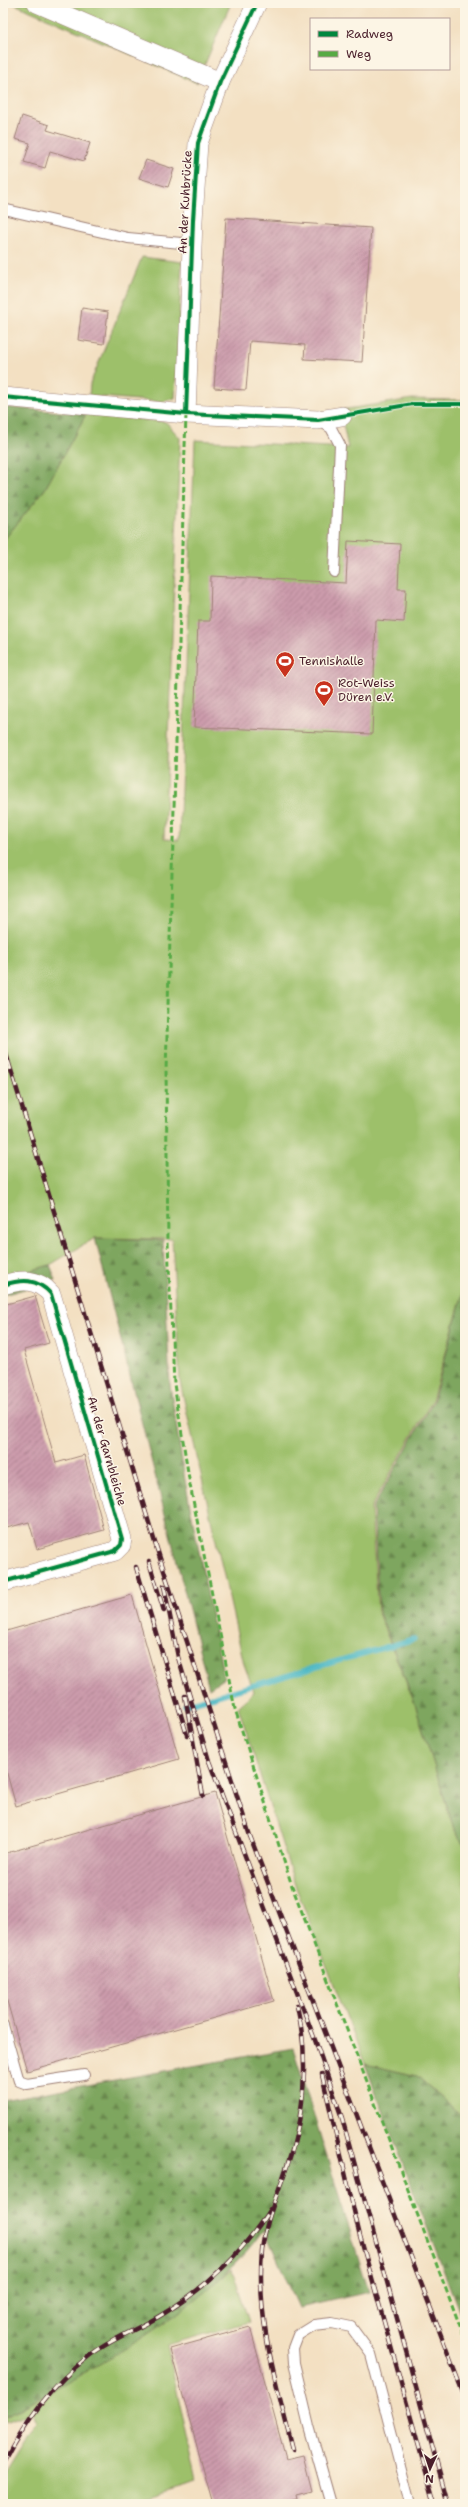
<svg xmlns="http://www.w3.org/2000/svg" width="468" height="2507" viewBox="0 0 468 2507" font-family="'Shantell Sans',sans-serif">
<defs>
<pattern id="forest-firs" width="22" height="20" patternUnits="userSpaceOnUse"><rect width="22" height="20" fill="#7ea65e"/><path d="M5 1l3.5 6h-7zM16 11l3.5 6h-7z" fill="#69874e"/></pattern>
<pattern id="building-hatch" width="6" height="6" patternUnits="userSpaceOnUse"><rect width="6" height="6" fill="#cc9bac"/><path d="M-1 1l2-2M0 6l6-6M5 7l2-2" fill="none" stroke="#a87e8c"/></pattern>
</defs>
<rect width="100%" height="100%" fill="#fcf5e5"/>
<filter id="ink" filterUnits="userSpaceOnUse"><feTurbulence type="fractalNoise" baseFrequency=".025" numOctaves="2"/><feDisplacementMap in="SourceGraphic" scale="8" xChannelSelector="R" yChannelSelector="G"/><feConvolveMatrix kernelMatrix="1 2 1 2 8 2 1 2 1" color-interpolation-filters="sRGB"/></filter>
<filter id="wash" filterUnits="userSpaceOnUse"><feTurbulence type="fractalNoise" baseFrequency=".012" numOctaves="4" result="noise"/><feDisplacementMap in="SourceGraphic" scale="16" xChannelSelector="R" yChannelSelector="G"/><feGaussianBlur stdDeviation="0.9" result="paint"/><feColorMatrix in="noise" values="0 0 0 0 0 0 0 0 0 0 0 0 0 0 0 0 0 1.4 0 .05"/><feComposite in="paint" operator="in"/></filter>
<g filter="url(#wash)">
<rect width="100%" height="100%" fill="#f3e0c2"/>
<g fill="#9dc06a" stroke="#74704a">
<path d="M12,3H231L197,83Z"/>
<path d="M142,257L182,262L175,398L162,402L89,396L90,384Z"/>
<path d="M412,399L465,400V1286L432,1401L371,1507L378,1613L415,1704L454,1829L465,1847V2119L417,2076L365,2064L295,1885L238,1706L254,1692L244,1664L180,1382L172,1239L95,1238L50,1265L3,1279V541L45,489L86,414L166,422L180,438L164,839L179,840L195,440L348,448L340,410Z"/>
<path d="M232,2269L249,2322L167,2345L197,2483L125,2504H3V2475L36,2422L32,2412L3,2423V2419L166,2322Z"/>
</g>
<g fill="url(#forest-firs)" stroke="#646244">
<path d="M3,407L86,414L45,489L3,541Z"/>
<path d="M95,1238L163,1240L170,1385L185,1480L224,1678L209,1688Z"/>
<path d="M50,1265L56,1280L3,1295V1279Z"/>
<path d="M465,1286V1847L454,1829L415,1704L379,1613L373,1507L433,1402Z"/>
<path d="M293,2048L369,2292L299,2308L264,2229C204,2314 92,2367 3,2419V2100Z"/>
<path d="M365,2064L417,2076L465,2119V2327Z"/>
</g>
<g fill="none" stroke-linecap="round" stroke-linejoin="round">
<path stroke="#49b7c4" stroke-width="5.5" d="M185,1705L414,1639"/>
</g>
<g id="blocks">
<g fill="url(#building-hatch)">
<path d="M22,116L49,125L47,130L90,143L84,161L50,151L45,168L24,162L30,143L15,139Z"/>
<path d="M146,160L174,169L168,187L139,178Z"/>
<path d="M226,218L371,228L362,362L304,359L305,345L250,341L246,390L214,388Z"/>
<path d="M82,308L108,312L104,344L78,340Z"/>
<path d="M348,541L400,544L398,589H406L404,622L376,620L372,734L194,727L198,621H210L211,576L346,583Z"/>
<path d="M35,1296L49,1343L24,1350L56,1463L84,1455L104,1530L37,1549L29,1522L3,1529V1305Z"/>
<path d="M132,1595L179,1759L16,1806L3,1759V1632Z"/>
<path d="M215,1793L274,2001L27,2071L3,1987V1854Z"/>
<path d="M250,2327L286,2459L303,2455L312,2491L296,2495L297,2499L277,2504H213L170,2349Z"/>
</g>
</g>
</g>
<g filter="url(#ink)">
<use href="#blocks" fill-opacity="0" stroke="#9e8076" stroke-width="1"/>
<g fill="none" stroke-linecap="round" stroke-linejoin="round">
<g stroke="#9e8076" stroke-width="12">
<g id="lane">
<path d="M3,209L128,238L192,244"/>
<path d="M320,421L331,428L340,445L334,572"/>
<path d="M3,2025L19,2081L27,2084L84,2075"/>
<path d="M331,2504L309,2426L294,2363L293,2348L298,2335L314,2325L332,2323L351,2327L371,2354L410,2504"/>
</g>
</g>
<g stroke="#9e8076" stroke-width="20">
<g id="street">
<path d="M37,3L220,82"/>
<path d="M3,397L186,414L318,420L342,416"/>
<path d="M186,414L193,220L198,143L220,82L257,3"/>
<path d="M3,1285C22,1279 37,1278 51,1294L122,1539L121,1545L115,1551L3,1582"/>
</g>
</g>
<path stroke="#9e8076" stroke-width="2.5" stroke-dasharray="1 3" stroke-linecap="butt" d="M360,413L413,404H465"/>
<use href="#lane" stroke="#fff" stroke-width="10"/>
<use href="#street" stroke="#fff" stroke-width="19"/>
<g stroke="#4a1f2b" stroke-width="4.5">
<g id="rail">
<path d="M3,1044L156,1546L250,1836L465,2398"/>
<path d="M149,1562L164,1611"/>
<path d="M136,1567L187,1735"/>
<path d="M164,1586L178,1657L209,1761L315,2040L342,2118L448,2504"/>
<path d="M185,1696L203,1796"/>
<path d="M322,2075L360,2236L435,2504"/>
<path d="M293,2450C277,2385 256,2320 262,2251C266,2211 288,2174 296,2135C306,2094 307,2047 297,2006"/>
<path d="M3,2464C26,2421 50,2386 89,2356C111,2339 139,2329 163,2314C206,2288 244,2251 270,2209"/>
</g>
</g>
<use href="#rail" stroke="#fcf5e5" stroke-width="3" stroke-dasharray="9" stroke-linecap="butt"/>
<path stroke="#57aa44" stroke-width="3" stroke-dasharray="6 3" stroke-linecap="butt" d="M186,414L166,1070L168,1242L174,1384L190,1485L235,1709L292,1886L465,2339"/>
<g stroke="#fcf5e5" stroke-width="6">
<g id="cycleway">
<path d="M3,397L186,414L318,420L413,404H465"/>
<path d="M186,414L193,220L198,143L220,82L257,3"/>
<path d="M3,1285C22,1279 37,1278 51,1294L122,1539L121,1545L115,1551L3,1582"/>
</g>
</g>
<use href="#cycleway" stroke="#00873e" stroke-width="4"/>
</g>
</g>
<defs>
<g id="stadium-pin" transform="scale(1)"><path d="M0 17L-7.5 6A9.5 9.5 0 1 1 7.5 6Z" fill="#c8321e" stroke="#fcf5e5"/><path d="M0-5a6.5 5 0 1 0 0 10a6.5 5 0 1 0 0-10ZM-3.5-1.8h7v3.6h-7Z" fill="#fff"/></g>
</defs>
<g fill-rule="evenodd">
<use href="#stadium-pin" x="285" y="661"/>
<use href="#stadium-pin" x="324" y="690"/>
</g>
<g text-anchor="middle" stroke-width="3" stroke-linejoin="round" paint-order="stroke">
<g font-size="12" fill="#4a1f2b" stroke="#fcf5e5">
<text transform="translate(185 202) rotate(-87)" y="4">An der Kuhbrücke</text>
<text transform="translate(107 1451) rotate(74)" y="4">An der Garnbleiche</text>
</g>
<g font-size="12" fill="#4a1f2b" stroke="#fcf5e5" text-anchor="start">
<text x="299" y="665">Tennishalle</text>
<text x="338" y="687">Rot-Weiss<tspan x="338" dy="14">Düren e.V.</tspan></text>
</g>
</g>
<rect width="468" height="2507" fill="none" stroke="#fcf5e5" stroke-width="16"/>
<rect x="310" y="18" width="140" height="52" fill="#fcf5e5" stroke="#b59f9b"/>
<rect x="318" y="31" width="20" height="6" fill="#00873e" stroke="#b59f9b"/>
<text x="346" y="38" font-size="12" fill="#4a1f2b">Radweg</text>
<rect x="318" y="51" width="20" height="6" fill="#57aa44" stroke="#b59f9b"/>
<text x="346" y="58" font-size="12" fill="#4a1f2b">Weg</text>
<g transform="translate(430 2469) rotate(183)" stroke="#fcf5e5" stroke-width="3" paint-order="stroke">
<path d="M0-3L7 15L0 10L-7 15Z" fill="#4a1f2b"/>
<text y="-6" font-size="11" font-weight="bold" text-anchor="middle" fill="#4a1f2b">N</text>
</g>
</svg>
